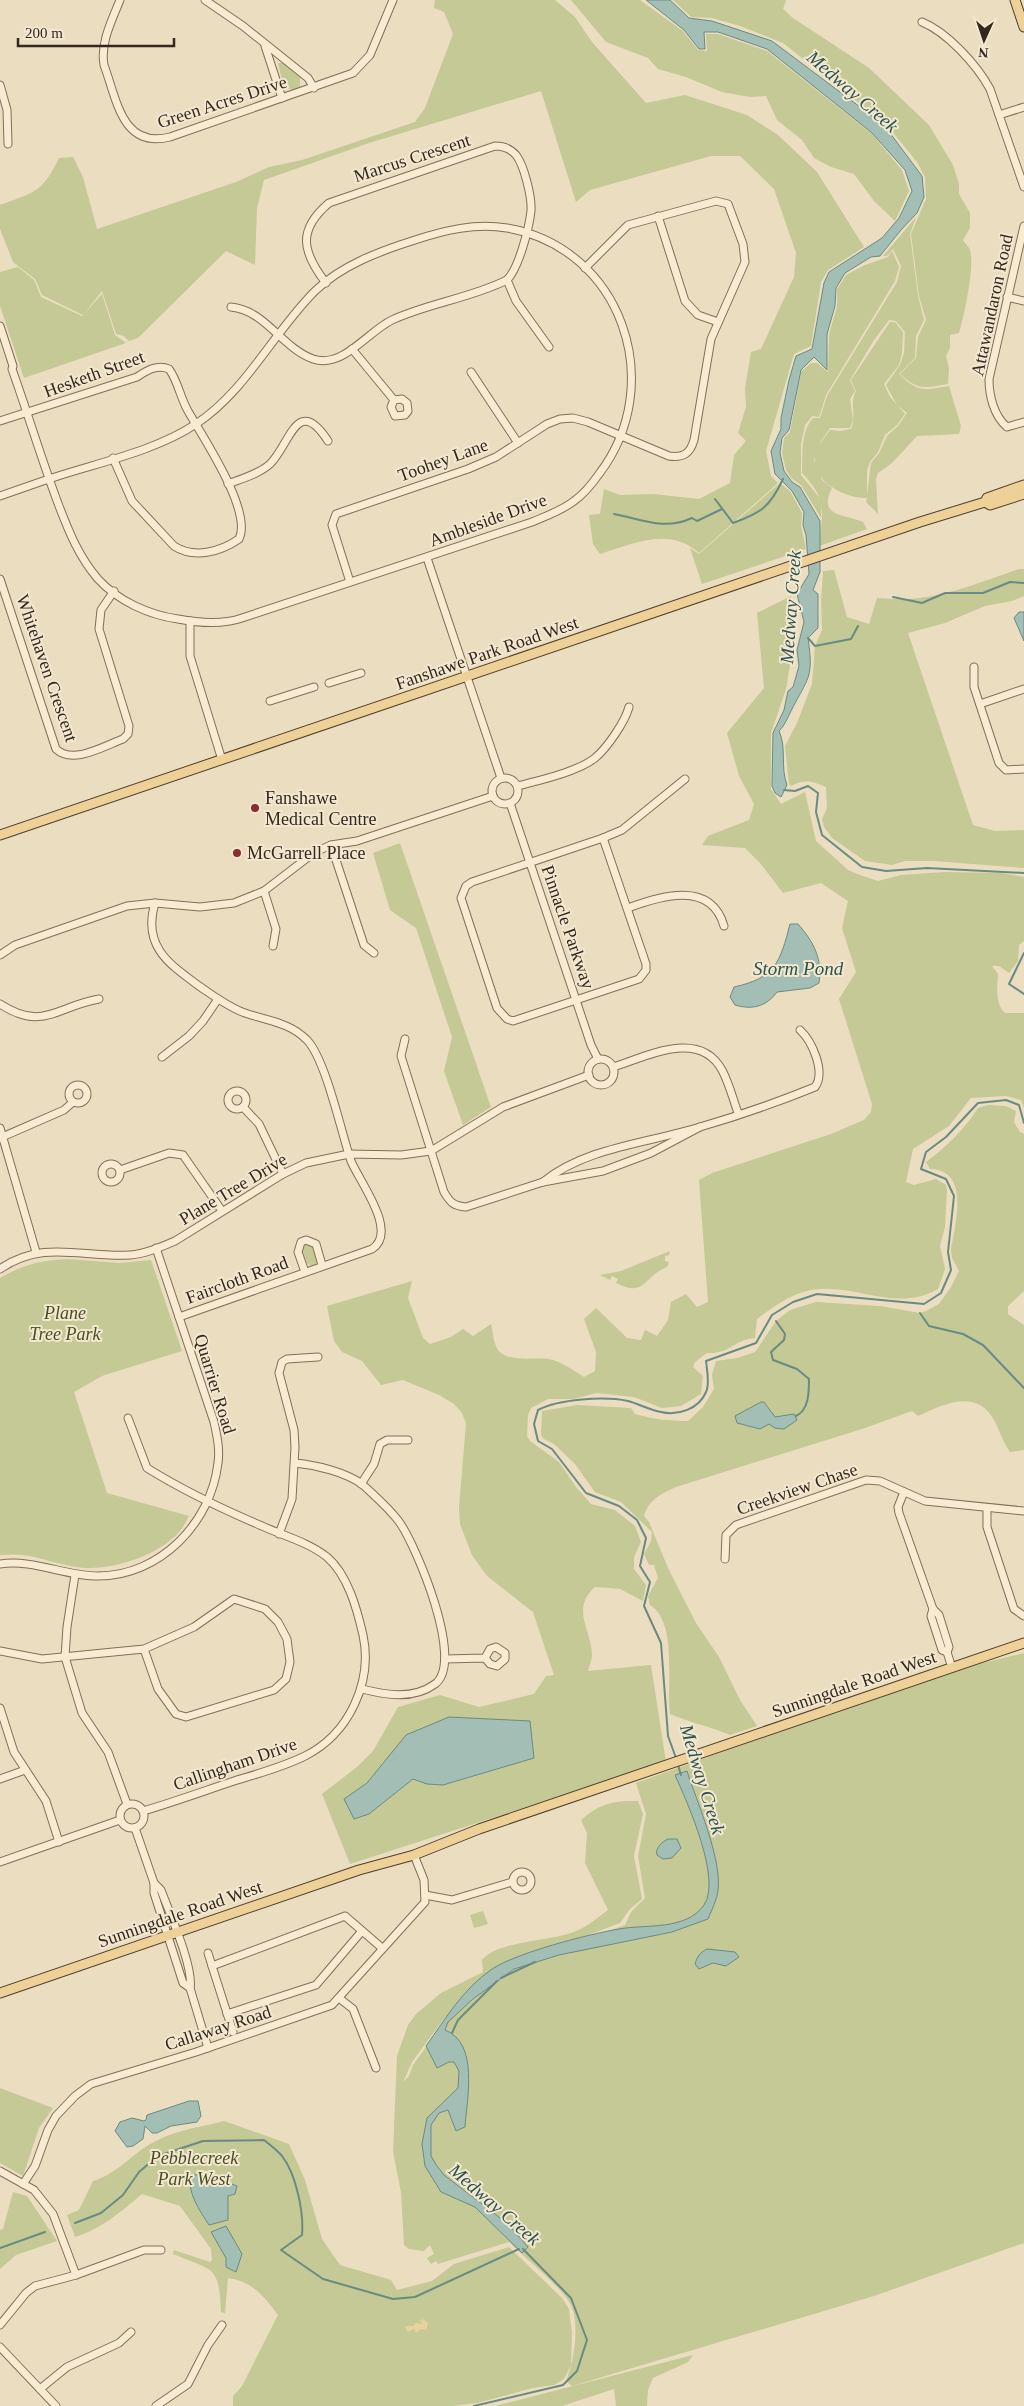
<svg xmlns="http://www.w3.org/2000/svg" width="1024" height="2406" viewBox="0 0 1024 2406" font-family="'Times New Roman',serif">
<rect width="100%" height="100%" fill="#ebddc0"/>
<g fill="#c4c995">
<path d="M435,0H555L575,17L592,42L646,103L685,95L747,115L778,135L817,172L864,247L828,270L821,282L811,346L794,354L766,451L771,476L778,483L699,553C669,526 633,544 600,554L593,544L589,515L600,514L604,489L620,495L653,494L699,499L730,483L734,455L746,441L738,433L746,407L745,389L751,352L761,349L794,277L796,253L774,189L740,156H711L590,190L576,202L541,91L369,143L264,180L257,208L255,265L226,251L138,338L129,341L124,336L116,334L102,291L83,315L42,295L35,279L13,262L0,229V205C35,192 42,193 59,158L73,157L83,177L97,229L236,182L269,167L302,160L415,122L425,108L453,34L444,12L434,8Z"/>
<path d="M571,0H640L683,31L698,50L707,51L706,34H718L767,51L871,133L902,170L909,191L895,221L874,201L854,174L831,167L814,158L802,140L777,120L766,96L750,97L722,92L686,77L658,69L648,58L606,42Z"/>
<path d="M673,0H786L783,9L793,18L869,68L929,125L953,165L959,184V194L970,213V228L963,240C965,243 969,247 970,250C975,266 964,316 959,333L950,335V348L946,356L949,368L948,384C923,388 919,391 900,374L916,358L918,337L926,320L919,296L911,234L926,199L925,177L917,162L886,124L783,43L740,26L712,18L691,17Z"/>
<path d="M278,63H284L300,76V86L296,90L284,88Z"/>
<path d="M916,217L910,234L918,296L924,320L916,336L915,358L899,374C918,393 924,390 949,386L961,426L959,434L917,436L892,463L878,473L876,479L878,514L866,502L867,498C847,499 813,483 815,458C816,448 824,438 830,430L841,431L851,429C857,416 849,404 856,391L851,380L890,322H895L903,332L902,353L899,365L884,384L890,397L905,414L897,425L885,435L878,452L870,462L867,470V495L871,463L879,453L887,436L898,426L907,413L897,405L886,385L900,365L904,353L905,332L896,321L889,320L874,340L850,380L855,391L850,399L853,420L850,428H830L821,441L814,460L822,480L832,488C817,518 846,514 863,522L867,529L819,546C822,511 829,501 802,473C803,454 800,433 813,418H820L827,396L897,282L901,266L893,249L887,256H883Z"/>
<path d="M892,251L899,267L895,281L826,395L819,417L812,416L805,425L801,444V475L822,501L821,518L801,485L791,478L786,470L782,453L784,438L790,432L801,372L811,363H817L828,372L829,334L837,307V289L846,275L865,265L888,257Z"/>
<path d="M18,267L34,280L41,297L82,316L102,294L115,335L126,343L24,378L0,306V272Z"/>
<path d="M780,483L790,491L802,513L801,526L806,549L702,584L690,548L699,554Z"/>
<path d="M1019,569H1024V596L1012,601L985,606L945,623L908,633L973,825L995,831L1024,830V868L933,861H905L892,865L865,861L832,838L824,827L822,819L827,808L826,787C812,781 804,779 791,786L789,784L785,746L797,723L812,684L815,646L822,630L821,601L823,571L834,570L847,617L869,624L877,598C888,598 898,600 909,599C946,597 984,581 1019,569Z"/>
<path d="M791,596L793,647L786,689L771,733V789L781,804L805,792L816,841L848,870L860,875L878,881L901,875L944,872L1002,873L1024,877V941L1019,945L1018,961L1009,973L999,966H992L998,974C997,986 995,1004 1005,1013H1024V1108L1021,1100L1006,1096L971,1098L949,1126L913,1149L906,1182L914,1185L936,1179L946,1185L947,1190L945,1227L940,1246L945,1269L938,1289C892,1315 850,1278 803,1292C788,1296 769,1310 757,1319L755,1338C733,1340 731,1354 707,1353L695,1362L693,1367L703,1376L701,1394L681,1406L662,1408L634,1397L596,1393L574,1399H548L531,1408L528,1415L527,1436L530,1441L559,1462L576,1487L591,1504L615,1510L635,1526L641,1542L634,1557V1569L646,1585L643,1601L620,1589L595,1587C570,1609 592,1631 592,1655C592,1660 589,1667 588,1671L651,1665L666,1762L350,1864L322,1794L357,1767L373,1751L398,1707L440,1695L479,1707L534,1694L546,1676L554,1675L533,1612L487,1576L472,1555L460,1524L459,1508L466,1423L462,1413L454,1404L439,1395L403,1380L381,1385L362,1361L342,1352L334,1341L327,1306L412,1281L408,1298L423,1338L430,1344L451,1337L463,1329L473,1336L491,1324C493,1331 493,1340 496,1346C502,1364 534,1357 549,1359C562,1362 573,1370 584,1377L595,1371L596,1352L584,1319L596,1308L627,1338L641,1340L645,1330L657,1336L668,1320L671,1302L686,1294L697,1307L708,1302L699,1180L712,1173L831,1134L864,1120L871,1112L872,1104L839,999L856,972L842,928L848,901L821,883L783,893L760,863L745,848L702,845L708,836L749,820L754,804L739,776L727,733L764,688L757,613Z"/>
<path d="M400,843L491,1107L463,1125L444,1071L452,1037L416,928L390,910L373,853Z"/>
<path d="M988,1105L1006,1106L1016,1111L1014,1122L1020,1132L1024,1134V1291L1008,1306V1314L1024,1325V1450L1010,1452C1003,1442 1000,1431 994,1420C977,1388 943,1404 918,1416L912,1411L865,1428L676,1487C661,1494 649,1499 644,1516L649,1522L668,1568L696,1623L719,1657L740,1700L757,1726L730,1735C710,1726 690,1723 670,1714C666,1684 678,1622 650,1605L648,1596L658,1578L654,1565H649L644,1554L651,1541L652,1532L621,1502L595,1492L575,1464L554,1444L544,1439L541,1435L542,1411L577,1405L631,1408L635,1414C653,1419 669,1421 688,1421L703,1407L714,1389L712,1375L716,1361L737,1358L755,1352L776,1321L790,1310L816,1302L880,1306L920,1313L926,1311L939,1304L951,1287L959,1271L952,1258L951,1249C955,1224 971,1170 930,1169L926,1162C947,1146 964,1130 978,1108Z"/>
<path d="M305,1243H309C315,1248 319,1257 316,1265L311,1266L307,1263L302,1250Z"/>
<path d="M670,1251L669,1255L665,1256V1261L669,1262L667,1267C642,1277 646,1298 616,1283L618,1279L612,1276L610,1280L600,1275L621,1271Z"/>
<path d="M67,1259L119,1263L151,1260L182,1351L102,1376L74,1392L107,1493L189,1516C186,1521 183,1528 179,1532C157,1557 108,1572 76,1567C47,1562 31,1552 0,1555V1278C22,1265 42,1260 67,1259Z"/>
<path d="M1024,1653V2243L874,2296L572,2386L566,2381C574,2362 580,2325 571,2305C563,2288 524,2257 509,2242L438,2264L436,2261L431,2264L427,2258L434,2254L430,2245L424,2251L409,2249L404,2245L401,2192L393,2152L397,2056L408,2025L416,2014L441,1993L483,1972L482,1960C498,1940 552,1942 576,1931C587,1927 598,1917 608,1910L585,1863L587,1833L581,1820C601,1803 612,1801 638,1801L643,1814L634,1856L642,1899L630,1909L620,1923L499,1968L443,2020L412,2062L403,2082L409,2076L413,2065L446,2019L500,1970L625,1925L631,1912L645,1898L638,1856L646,1814L636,1783L941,1673Z"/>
<path d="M483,1911L488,1924L474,1928L470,1915Z"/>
<path d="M0,2088L53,2108L39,2128L23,2176L0,2163Z"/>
<path d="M224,2121L289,2144L305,2180L322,2239L340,2265L391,2280L397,2290L432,2281L454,2264L509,2247L562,2298L569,2309L572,2333L571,2365L564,2379L554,2385L533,2388L477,2403L452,2406H233V2396L242,2386L278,2315C264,2296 253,2282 228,2278L225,2313L221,2312C219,2265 214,2271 173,2254L174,2250L210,2262L212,2260L211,2249L180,2206L142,2194C123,2210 100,2230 75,2237L67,2215L79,2210L93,2181C119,2173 131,2154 154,2142C175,2130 201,2127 224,2121Z"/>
<path d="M13,2192L27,2196L57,2241L16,2255L0,2269V2230L3,2229Z"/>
<path d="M693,2355L688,2362L653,2378L648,2390L647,2406H616L614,2389L562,2406H495Z"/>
</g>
<path fill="#e7d19e" d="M423,2319L428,2323L426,2330L421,2329L416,2333L414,2329L407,2332L405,2326H413L416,2323L422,2324L420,2321Z"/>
<g fill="#a3beb5" stroke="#6a8b82">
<path d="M646,0H670L689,18L712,21L772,41L884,125L922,176L924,197L917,213L901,230L880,256L871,257L845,273L836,288L835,306L827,334V370L814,357L801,370L789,430L782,438L780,453L784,471L792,482L800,487L820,521V572L813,590L818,594V628L808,638C814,679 808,677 791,711C787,719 785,725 779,731C787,748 780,767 787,785L781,797L775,793L772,786L773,733L784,710L788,691L793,687L799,666L797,650L804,622L797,594L809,574L806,535L803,525L804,512L792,491L775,474L771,451L781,429V418L789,380L796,356L812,349L824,283L829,272L882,238L899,218L912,191L905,170L871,132L767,49L718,32H704L705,49H699L684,30Z"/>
<path d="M1019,612H1024V641L1014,618Z"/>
<path d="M790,924H798C813,941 823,959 819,983L810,988L777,992C766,1007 752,1010 735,1005L730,997L734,987C775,978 780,963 790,924Z"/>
<path d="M761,1402H764L775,1417L794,1414L797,1420L784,1429L775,1428L769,1424L760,1429L737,1423L735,1416Z"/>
<path d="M449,1717L530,1721L534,1758L443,1785L427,1784L413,1779L369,1814L354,1819L344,1799L367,1783L406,1735Z"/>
<path d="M687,1771C697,1802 722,1859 718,1890C717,1900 712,1909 708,1919L672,1932L559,1955L514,1969L473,1999L448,2022L445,2030C479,2043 467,2098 465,2127L456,2131L448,2110L439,2113L431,2125V2156L437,2166L444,2175L508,2224L528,2247L522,2253L475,2207L441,2192L425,2166L422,2144L427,2118L458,2088L459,2071L454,2062H449L437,2068L426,2046C446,2018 463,1989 492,1969C516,1953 589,1934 619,1929C645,1924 686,1931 704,1905C722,1879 687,1802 675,1775Z"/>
<path d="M668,1839H677L681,1848L672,1858L663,1859L657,1855C655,1848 662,1842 668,1839Z"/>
<path d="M707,1949L735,1952L739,1957L726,1966L713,1963L699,1969L695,1964C697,1957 700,1952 707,1949Z"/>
<path d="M189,2101H198L201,2116L197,2122L171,2126L157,2133H152L145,2126L143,2139L133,2146L127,2147L115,2131L120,2122L132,2118L144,2121L146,2120L147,2115Z"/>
<path d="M203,2173L237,2186L235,2194L228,2196V2220L209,2225C200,2211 187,2193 191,2176Z"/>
<path d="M226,2226L242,2254L236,2272L226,2267V2258L211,2232Z"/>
</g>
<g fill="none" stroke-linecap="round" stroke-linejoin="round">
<g stroke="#6a8b82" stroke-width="2">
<path d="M715,499L733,523C761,513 770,507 783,479"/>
<path d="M614,514C641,519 664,531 692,518L697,521L722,509"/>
<path d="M893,597L922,603L945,593H983L1010,582L1024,583"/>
<path d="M808,638L815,646L851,639L858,626"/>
<path d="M784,790L795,791L808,786L818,793L816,812L822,835L862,867L886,871L927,868L1024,873"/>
<path d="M1024,953L1009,984L1024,994"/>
<path d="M920,1313L929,1326L963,1334L983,1345L1024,1388"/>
<path d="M776,1321L785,1334L784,1340L771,1352L773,1360L797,1369L809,1379C809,1392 809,1410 796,1416"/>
<path d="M676,1758L668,1736L661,1643L644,1606L650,1582L640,1566L646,1538L637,1520L619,1506L586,1493L552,1449L538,1441L534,1424L538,1410C559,1399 604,1396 628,1401C639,1404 650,1410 661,1412C678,1416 699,1409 706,1392C710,1384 707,1370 706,1361L756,1343L772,1315L793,1302L817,1294L924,1304L941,1293L951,1270L948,1252L954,1196L946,1179L921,1169L926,1152L946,1137L978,1103L1006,1100L1019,1105L1024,1123"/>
<path d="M678,1765L681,1775"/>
<path d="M501,1978L535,1962"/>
<path d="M452,2033L458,2020L497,1981"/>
<path d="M75,2223L101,2213L123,2195L139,2172L158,2156L203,2141L264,2140C270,2145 277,2150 282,2156C296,2174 304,2212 302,2235L281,2250L323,2279L393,2299L415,2297L519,2249"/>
<path d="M0,2248L45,2232"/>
<path d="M474,2406L563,2385L577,2371L587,2340L571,2298L523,2249"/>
</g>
<g stroke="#846e59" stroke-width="9">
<g id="minor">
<path d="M120,0C112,20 100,43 104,65C117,100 122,149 170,137L353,73L370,55L393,0"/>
<path d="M205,0L243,26L308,78L314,88"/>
<path d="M922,22C947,32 977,65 990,89L1024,187"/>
<path d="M265,46L282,98"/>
<path d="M0,85L7,110L8,144"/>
<path d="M999,115L1024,107"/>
<path d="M658,216L685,301L698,315L718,322"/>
<path d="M1024,226L989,379C989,396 994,416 1007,427L1024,422"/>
<path d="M507,280L516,301L549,347"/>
<path d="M1007,297L1024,301"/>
<path d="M231,307C265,310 282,348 313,359C343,369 367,332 392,320C429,303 471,298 507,280C519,268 529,228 531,211C532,197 524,165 516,155C510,148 503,146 495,146L329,203C297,230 302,252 326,283"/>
<path d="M0,326L13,366L12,369C28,414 42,461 59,506C69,532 79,557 98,579C118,601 149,615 178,619C199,623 222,625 242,618L532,522C546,516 561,511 574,501C584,494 592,484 599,474C668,384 622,248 507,228C475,223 445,230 415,240C380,251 342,265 315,291C273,333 246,391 196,424C155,451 101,462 55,477L43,481L0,496"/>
<path d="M352,349L394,400L391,407L395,416L405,415L408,411L407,403L402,399L394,400"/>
<path d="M471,372L518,443"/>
<path d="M0,421L137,377C147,370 158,364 169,369C178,381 180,397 188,411C202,436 253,511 239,539C220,552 194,559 174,546L132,501L113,458"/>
<path d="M228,484C241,479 259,474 270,464C290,445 297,393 328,441"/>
<path d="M427,558L501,778"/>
<path d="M0,579L56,749C73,765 104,746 123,739L128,734L129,726L99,629L101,610L114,591"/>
<path d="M350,582L332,525L336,514L468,469L496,457L547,424L560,419L573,418L588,422L669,456C683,458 690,454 694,440L711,339L745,262L743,244L728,204L716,201L628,225L585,268"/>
<path d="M190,621V656L222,760"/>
<path d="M974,667V687L999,763L1006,770L1024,769"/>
<path d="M329,683L361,673"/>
<path d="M270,701L314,687"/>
<path d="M980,704L1024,689"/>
<circle cx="505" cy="791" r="13"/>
<path d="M518,786C540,780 577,772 595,758C607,748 625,722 629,707"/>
<path d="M510,803L591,1045L598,1059"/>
<path d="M603,838L646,964V970L639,979L513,1021L507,1019L497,1008L461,898L466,886L472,882Z"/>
<path d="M603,838L622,830L685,779"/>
<path d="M331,845L364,945L374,953"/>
<path d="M264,891L276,929L273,946"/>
<path d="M155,903C142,946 169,964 199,986C214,996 228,1007 245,1013C268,1021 289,1022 307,1040C326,1060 341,1132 351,1161C359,1181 399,1232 372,1249L179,1317"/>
<path d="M628,908C660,896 711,880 724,926"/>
<path d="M0,955L15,945L127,906L155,903L200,907L234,903L264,891L315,852L331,845L357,841L493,796"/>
<path d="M0,1004C43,1032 57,1006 99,999"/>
<path d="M405,1039L401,1056L444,1192C450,1202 453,1206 466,1207L543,1182L603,1171L651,1153L700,1127"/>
<path d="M162,1057L189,1036L203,1021L218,999"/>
<circle cx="601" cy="1072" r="13"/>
<path d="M613,1067C646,1057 699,1028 722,1070C729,1083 733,1099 738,1113"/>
<circle cx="78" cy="1094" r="9"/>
<circle cx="237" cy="1100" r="9"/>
<path d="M243,1107L259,1124L283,1174"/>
<path d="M0,1128L36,1252"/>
<path d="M0,1138L64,1110L73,1102"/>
<circle cx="111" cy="1173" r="9"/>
<path d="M120,1170L169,1153L183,1155L222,1211"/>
<path d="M543,1182C586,1147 649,1143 700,1127C738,1116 778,1102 815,1087C826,1072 812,1041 800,1030"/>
<path d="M0,1269C44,1239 82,1258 130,1255C145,1254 161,1247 175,1241L283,1174L306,1163L349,1154L401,1155L431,1151L503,1107L589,1075"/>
<path d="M305,1272L298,1252L301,1242L306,1240L316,1244L322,1265"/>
<path d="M128,1418L147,1468C184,1491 222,1509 262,1526C284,1536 308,1542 327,1557C348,1575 357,1609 363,1635C373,1682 349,1734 305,1756C283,1767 257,1774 234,1781C204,1791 174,1802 143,1811"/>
<path d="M295,1463C316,1465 346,1472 363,1485C375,1496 391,1510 400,1523C417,1548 465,1662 435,1684C413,1700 386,1695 362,1689"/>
<path d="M361,1484L374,1464L380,1444L387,1440H408"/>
<path d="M904,1492L898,1507L899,1513L933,1609L939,1615L949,1647L947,1652"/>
<path d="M987,1508V1527L1014,1609L1024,1616"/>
<path d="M279,1534L292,1499L295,1447L294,1430L279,1373L282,1362L287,1359L318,1357"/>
<path d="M725,1559L726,1535L736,1525L866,1480L880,1481L925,1501L1024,1511"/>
<path d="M0,1564C33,1559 65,1576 98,1576C160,1576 211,1523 218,1463C220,1449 217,1436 214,1422L156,1248"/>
<path d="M75,1575L67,1627L65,1657L82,1713L108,1752L127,1804"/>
<path d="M933,1609L931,1616L942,1650L947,1652L952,1668"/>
<path d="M0,1651L42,1659L144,1649L194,1627L234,1599L265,1609L278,1622L287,1639L290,1662L286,1679L274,1690L186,1717L176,1714L158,1689L144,1649"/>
<path d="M445,1659L485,1658L490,1664L497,1666L505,1659V1653L496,1647L490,1649L485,1658"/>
<path d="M0,1708L14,1752L46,1801L59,1842"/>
<path d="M0,1779L25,1770"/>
<circle cx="132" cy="1816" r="12"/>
<path d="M135,1828L154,1883V1893L183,1983L190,1988"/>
<path d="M0,1862L120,1820"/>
<circle cx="522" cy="1881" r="9"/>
<path d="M154,1883L161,1890C169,1912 194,1967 190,1988L208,2048"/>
<path d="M425,1895L452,1900L512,1882"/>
<path d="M208,1953L212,1966"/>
<path d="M339,1998L353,2009L376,2068"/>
<path d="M227,2014L316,1985L362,1931"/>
<path d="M233,2032L212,1966L345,1916L382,1948"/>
<path d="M0,2171L34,2190L53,2214L76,2275"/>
<path d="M23,2184L35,2166L48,2130L56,2116L75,2096L91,2084L196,2052L332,2005L425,1902L424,1880L414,1855"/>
<path d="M0,2325L26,2293L35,2286L76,2275L144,2250H161"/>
<path d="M0,2347L56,2406"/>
<path d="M40,2389L67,2367L119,2343L131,2332"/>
<path d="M156,2406L188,2384L208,2345L222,2325"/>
</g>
</g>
<g stroke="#513d2d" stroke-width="11">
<g id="major">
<path d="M1015,0L1024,27"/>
<path d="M985,502L990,505L1024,494"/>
<path d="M0,835L920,522L985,502L987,498L1024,485"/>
<path d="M0,1993L359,1870L414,1855L479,1829L1024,1643"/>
</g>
</g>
<use href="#minor" stroke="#f7ebd2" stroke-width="7"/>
<use href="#major" stroke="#eed198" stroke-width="9"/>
</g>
<g fill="#902b2f" stroke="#f3e8cf" stroke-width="2">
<circle cx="255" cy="808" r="5"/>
<circle cx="237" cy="853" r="5"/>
</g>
<g text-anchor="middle" stroke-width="4" stroke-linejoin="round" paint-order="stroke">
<g font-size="18" fill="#34271d" stroke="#f3e8cf">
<text transform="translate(222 102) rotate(-18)" y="6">Green Acres Drive</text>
<text transform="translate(412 158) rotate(-18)" y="6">Marcus Crescent</text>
<text transform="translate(992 305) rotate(-78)" y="6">Attawandaron Road</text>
<text transform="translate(94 374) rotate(-20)" y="6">Hesketh Street</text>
<text transform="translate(443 460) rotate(-20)" y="6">Toohey Lane</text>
<text transform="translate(488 520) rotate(-20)" y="6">Ambleside Drive</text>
<text transform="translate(487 653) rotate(-19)" y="6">Fanshawe Park Road West</text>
<text transform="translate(47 668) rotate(71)" y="6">Whitehaven Crescent</text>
<text transform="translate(568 927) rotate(71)" y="6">Pinnacle Parkway</text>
<text transform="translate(233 1189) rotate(-31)" y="6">Plane Tree Drive</text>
<text transform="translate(237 1280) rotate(-20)" y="6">Faircloth Road</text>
<text transform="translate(215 1384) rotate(73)" y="6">Quarrier Road</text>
<text transform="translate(797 1489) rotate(-19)" y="6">Creekview Chase</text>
<text transform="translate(854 1684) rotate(-19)" y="6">Sunningdale Road West</text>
<text transform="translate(235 1764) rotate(-19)" y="6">Callingham Drive</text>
<text transform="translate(180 1914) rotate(-19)" y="6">Sunningdale Road West</text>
<text transform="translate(218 2028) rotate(-18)" y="6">Callaway Road</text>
</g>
<g font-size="18" fill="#34271d" stroke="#f3e8cf" text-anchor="start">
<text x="265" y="804">Fanshawe<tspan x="265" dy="21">Medical Centre</tspan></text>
<text x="247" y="859">McGarrell Place</text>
</g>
<g font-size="18" font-style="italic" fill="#464f24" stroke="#f3e8cf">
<text x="65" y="1319">Plane<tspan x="65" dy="21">Tree Park</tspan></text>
<text x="194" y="2164">Pebblecreek<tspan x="194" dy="21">Park West</tspan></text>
</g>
<g font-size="19" font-style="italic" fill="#2c534f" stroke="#f3e8cf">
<text transform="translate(853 91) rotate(41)" y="7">Medway Creek</text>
<text transform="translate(790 607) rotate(-86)" y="7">Medway Creek</text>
<text x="798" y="975">Storm Pond</text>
<text transform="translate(703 1779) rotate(73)" y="7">Medway Creek</text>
<text transform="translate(495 2204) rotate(41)" y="7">Medway Creek</text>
</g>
</g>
<g transform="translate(984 40) rotate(183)" stroke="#f3e8cf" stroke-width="4" paint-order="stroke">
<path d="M0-4L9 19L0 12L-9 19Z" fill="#34271d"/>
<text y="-8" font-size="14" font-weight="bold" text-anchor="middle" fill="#34271d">N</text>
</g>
<path d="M18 38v8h156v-8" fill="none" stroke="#34271d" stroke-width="2.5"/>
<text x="25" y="38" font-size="15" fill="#34271d" stroke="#f3e8cf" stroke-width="4" paint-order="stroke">200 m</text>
</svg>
